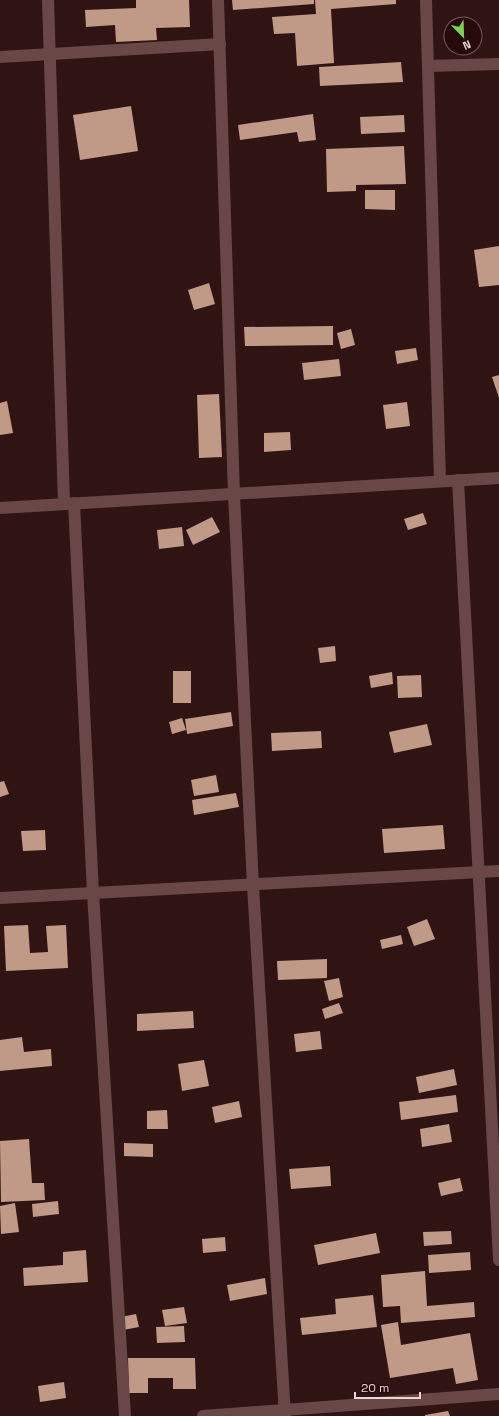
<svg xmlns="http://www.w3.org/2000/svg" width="499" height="1416" viewBox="0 0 499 1416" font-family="'Space Grotesk',sans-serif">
<rect width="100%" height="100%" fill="#301414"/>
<g fill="#c09987">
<path d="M136,0H189L190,27L156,28L157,40L116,42L115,25L86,27L85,10L136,8Z"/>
<path d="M232,0H314V4L233,10Z"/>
<path d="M315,0H396V4L331,9L334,63L297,66L295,33L274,34L272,17L316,14Z"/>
<path d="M401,62L403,82L320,86L319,67Z"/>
<path d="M131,106L138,151L80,160L73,115Z"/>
<path d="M313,114L316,140L299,142L297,132L240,140L238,125Z"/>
<path d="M404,115L405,132L361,134L360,117Z"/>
<path d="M404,146L406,184L356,185V191L327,192L326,149Z"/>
<path d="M365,190H395V210L365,209Z"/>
<path d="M499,246V285L479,287L474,250Z"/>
<path d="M209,283L215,304L194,310L188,290Z"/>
<path d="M333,326V345L245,346L244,327Z"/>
<path d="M351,329L355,345L341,349L337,333Z"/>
<path d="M416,348L418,360L397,364L395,351Z"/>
<path d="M339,359L341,376L304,380L302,363Z"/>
<path d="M499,375V398L492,377Z"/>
<path d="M219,394L222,457L199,458L197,395Z"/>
<path d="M7,401L13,433L0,435V403Z"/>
<path d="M407,402L410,426L386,429L383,405Z"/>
<path d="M290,432L291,450L264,452V433Z"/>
<path d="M423,513L427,524L408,530L404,519Z"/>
<path d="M212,517L220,532L193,545L186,530Z"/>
<path d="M182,527L184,546L159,549L157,530Z"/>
<path d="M335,646L336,661L320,663L318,648Z"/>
<rect x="173" y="671" width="18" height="32"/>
<path d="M392,672L393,684L371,688L369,676Z"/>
<path d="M421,675L422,697L398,698L397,676Z"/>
<path d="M231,712L233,726L187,734L185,719Z"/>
<path d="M182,718L186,730L172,734L169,722Z"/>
<path d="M427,724L432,745L394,753L389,732Z"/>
<path d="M321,731L322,748L272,751L271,733Z"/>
<path d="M216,775L219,792L194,796L191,780Z"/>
<path d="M4,781L9,794L0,797V782Z"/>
<path d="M236,793L239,807L194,815L192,800Z"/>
<path d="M443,825L445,849L384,853L382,829Z"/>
<path d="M45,830L46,850L23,851L21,831Z"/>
<path d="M427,919L435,939L414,946L407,927Z"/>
<path d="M28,925L30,953L48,952L46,926L66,925L68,968L6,971L4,926Z"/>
<path d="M401,935L403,944L382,949L380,940Z"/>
<path d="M327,959V978L278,980L277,961Z"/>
<path d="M339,978L343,997L329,1001L324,981Z"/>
<path d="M339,1003L343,1013L325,1019L322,1009Z"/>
<path d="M193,1011L194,1028L137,1031V1014Z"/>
<path d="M320,1031L322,1049L296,1052L294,1034Z"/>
<path d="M22,1037L24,1052L51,1049L52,1066L0,1071V1040Z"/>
<path d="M204,1060L209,1086L182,1091L178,1064Z"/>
<path d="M454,1069L457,1085L419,1093L416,1077Z"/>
<path d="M456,1095L458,1112L401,1120L399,1102Z"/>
<path d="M239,1101L242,1117L215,1123L212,1107Z"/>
<path d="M167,1110L168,1129H147V1111Z"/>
<path d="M449,1124L452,1142L422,1147L420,1129Z"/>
<path d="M29,1139L32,1183H44L45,1200L1,1202L0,1141Z"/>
<path d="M124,1143L153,1144V1157L124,1156Z"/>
<path d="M330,1166L331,1186L291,1189L289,1169Z"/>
<path d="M460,1178L463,1191L441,1196L438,1183Z"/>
<path d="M58,1201L59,1214L33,1217L32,1204Z"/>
<path d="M15,1203L19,1232L1,1234L0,1206Z"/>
<path d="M451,1231L452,1244L424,1246L423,1232Z"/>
<path d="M376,1233L380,1253L318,1265L314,1245Z"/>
<path d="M225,1237L226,1251L203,1253L202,1239Z"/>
<path d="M86,1250L88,1282L24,1286L23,1268L63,1265V1252Z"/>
<path d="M470,1252L471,1270L429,1273L428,1255Z"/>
<path d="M425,1271L427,1306L474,1302L475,1317L401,1323L400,1306L383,1307L381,1275Z"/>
<path d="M265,1278L267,1294L230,1301L227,1285Z"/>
<path d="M373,1295L377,1327L302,1335L300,1318L336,1314L335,1299Z"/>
<path d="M184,1307L187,1323L165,1326L162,1310Z"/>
<path d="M136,1314L139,1327L123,1330L121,1317Z"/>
<path d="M398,1322L401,1345L470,1333L478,1380L456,1384L453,1368L390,1378L381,1325Z"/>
<path d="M184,1326L185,1342L157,1343L156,1327Z"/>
<path d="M128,1358H195L196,1389H173V1378H148V1393H129Z"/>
<path d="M64,1382L66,1398L40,1402L38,1386Z"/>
<path d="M448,1411L450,1416H425V1415Z"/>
</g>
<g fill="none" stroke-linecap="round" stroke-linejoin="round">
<g stroke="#694746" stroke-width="12">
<path d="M48,0L64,503"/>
<path d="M218,0L234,495L253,886L285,1416"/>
<path d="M426,0L440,481"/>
<path d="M0,57L220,44"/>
<path d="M428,66L499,64"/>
<path d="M458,480L499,1260"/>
<path d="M74,503L93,893L125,1416"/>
<path d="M0,508L499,478"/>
<path d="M0,898L499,871"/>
<path d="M203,1416L499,1394"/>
</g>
</g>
<g transform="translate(463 36) rotate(157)"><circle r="19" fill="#260a0b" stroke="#755c5c"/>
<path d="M0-3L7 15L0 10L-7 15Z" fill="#7ad156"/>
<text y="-6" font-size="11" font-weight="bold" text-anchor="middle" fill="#ebd6d5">N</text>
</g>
<path d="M355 1392v6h65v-6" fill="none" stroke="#ebd6d5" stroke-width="2"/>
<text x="361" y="1392" font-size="12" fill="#ebd6d5" stroke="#260a0b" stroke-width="3" paint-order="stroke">20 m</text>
</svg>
